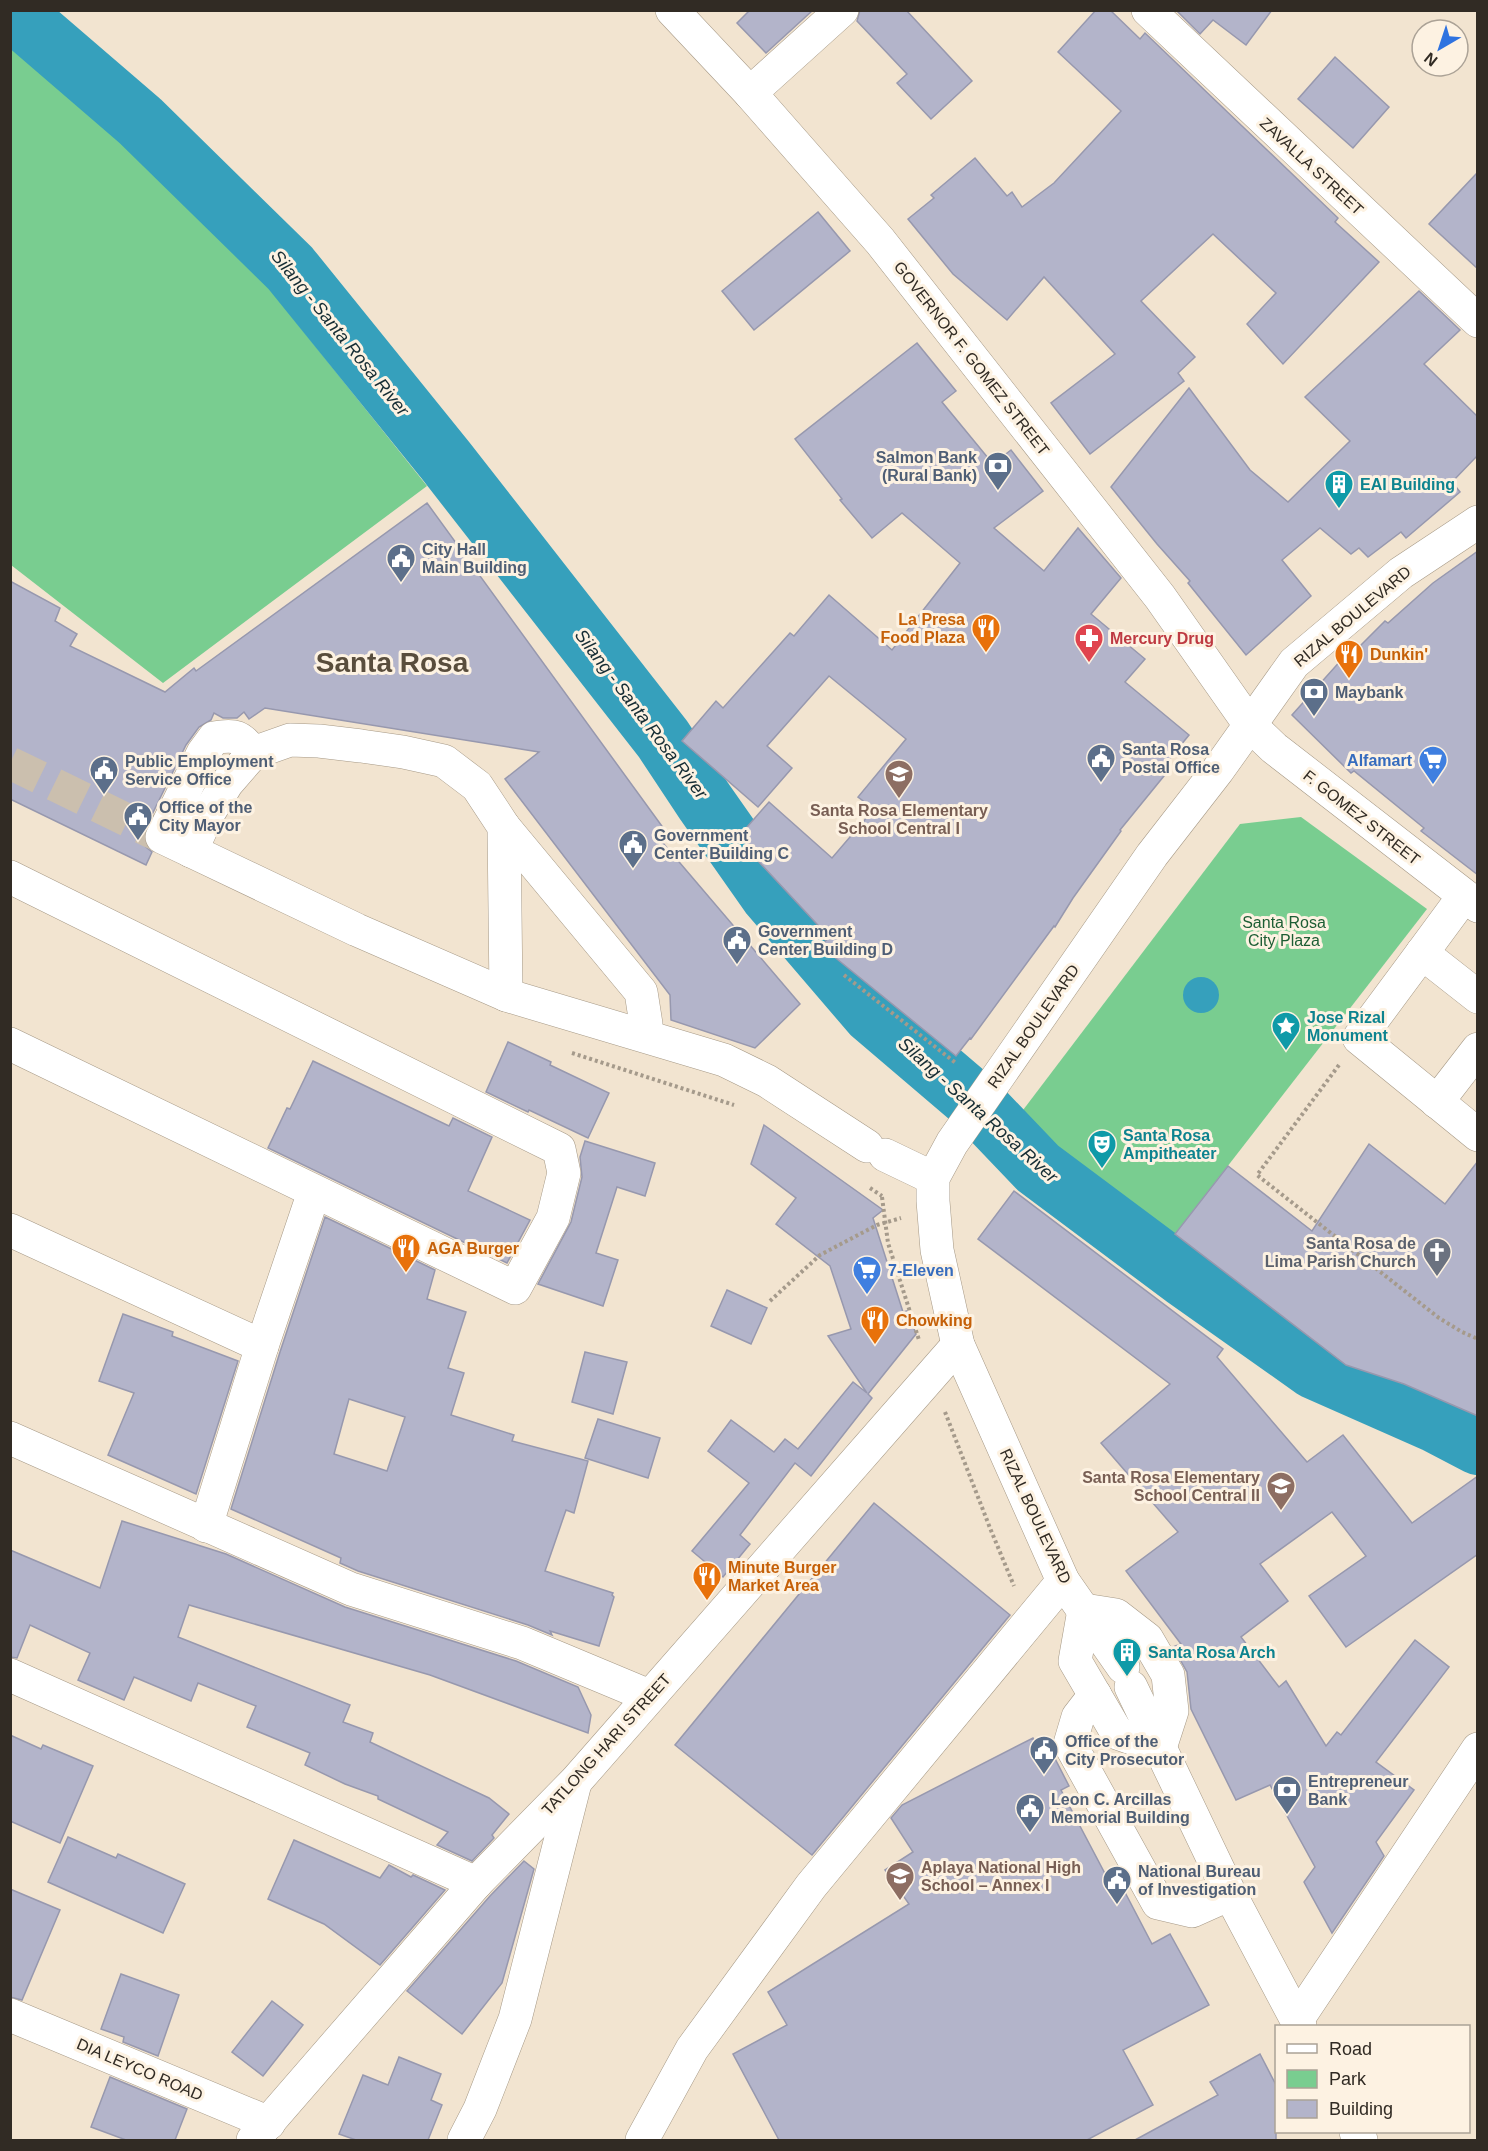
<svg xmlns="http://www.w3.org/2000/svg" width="1488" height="2151" viewBox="0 0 1488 2151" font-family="Arial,sans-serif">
<rect width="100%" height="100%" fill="#f2e4d0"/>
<g fill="#79cd90">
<path d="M11,38L54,75L165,158L427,486L163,683L11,565Z"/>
<path d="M1301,817L1427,909L1175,1234L1017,1118L1240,824Z"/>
</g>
<circle fill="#36a0bc" cx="1201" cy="995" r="18"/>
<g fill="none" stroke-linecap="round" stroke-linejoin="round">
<path stroke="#36a0bc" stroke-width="60" d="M11,10L140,121L290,268L446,461L663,739L704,801L770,895L872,1014L974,1101L1038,1168L1184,1277L1314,1369L1434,1422L1478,1445"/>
</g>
<g fill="#b3b4ca" stroke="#9798ae" stroke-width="1.5" fill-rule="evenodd">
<path d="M750,10H813L766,53L737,23Z"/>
<path d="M860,10H906L972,81L931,119L897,83L907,74L857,21Z"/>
<path d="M1096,10H1110L1140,39L1145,33L1338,218L1335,222L1379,262L1283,364L1247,324L1276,293L1213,234L1141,301L1195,357L1178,373L1184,381L1090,454L1051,403L1115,354L1044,277L1007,320L953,274L908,219L934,198L931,195L975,158L1007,196L1012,192L1022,207L1054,183L1121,111L1058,52Z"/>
<path d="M1176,10H1272L1246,45L1213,20L1200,34Z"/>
<path d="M1335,57L1389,107L1353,148L1298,99Z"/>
<path d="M1478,172V269L1429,224Z"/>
<path d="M818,212L850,251L754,330L722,291Z"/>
<path d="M1419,291L1460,330L1424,364L1478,417V455L1452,482L1460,492L1406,538L1401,532L1368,557L1359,548L1351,554L1320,528L1282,560L1311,596L1246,655L1188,583L1190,581L1157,544L1111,487L1189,388L1250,470L1288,502L1350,441L1305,397Z"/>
<path d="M917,343L956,391L942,402L993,464L1011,450L1043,491L994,528L1044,571L1078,528L1121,578L1091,614L1145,659L1125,682L1189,735L1163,767L1168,771L1120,830L1121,831L1073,898L1055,927L1054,926L971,1039L970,1038L956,1056L821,946L829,937L759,862L740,835L769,802L832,858L874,809L858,797L906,739L829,676L767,746L792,768L758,807L682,741L716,701L723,708L790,633L794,636L829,595L892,650L960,563L902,513L872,538L840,500L842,499L795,439Z"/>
<path d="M427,503L664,829L657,836L800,1004L755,1048L671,1020L670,995L505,779L539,752L265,708L249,719L244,712L237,718H223L214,713L211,720L199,727L186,745L145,829L143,839L146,847L152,852L146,865L10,799V581L60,608L55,621L77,634L70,646L165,692L194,668L196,671Z"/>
<path d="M1478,551V875L1421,831L1424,828L1354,771L1351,773L1292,715L1351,649L1354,652L1385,621L1388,623L1433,583Z"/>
<path d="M508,1042L551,1062L550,1065L609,1093L588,1138L529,1110L528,1112L486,1092Z"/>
<path d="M313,1061L449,1126L453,1118L492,1137L468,1191L530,1220L507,1263L268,1148L287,1108L290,1109Z"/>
<path d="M764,1125L883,1210L873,1218L903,1312L907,1311L916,1334L868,1394L872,1398L811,1476L795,1463L740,1535L750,1544L723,1577L692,1551L749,1483L708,1451L731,1420L774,1452L785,1439L798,1449L853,1382L867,1393L828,1336L851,1329L830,1266L776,1224L796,1198L751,1164Z"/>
<path d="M585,1141L655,1163L645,1196L617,1187L596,1253L618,1260L603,1306L538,1284L571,1222L582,1177L580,1157Z"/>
<path d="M1369,1144L1445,1204L1478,1161V1416L1404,1384L1346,1365L1175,1234L1228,1166L1312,1231Z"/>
<path d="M1014,1191L1223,1349L1217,1357L1307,1462L1343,1435L1412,1523L1478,1476V1554L1346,1647L1309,1596L1366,1556L1332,1512L1260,1564L1288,1601L1241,1637L1279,1687L1286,1681L1326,1746L1337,1732L1341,1735L1415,1640L1449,1667L1376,1762L1414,1790L1376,1842L1384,1856L1332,1933L1304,1882L1315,1867L1270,1785L1236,1800L1191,1709L1187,1672L1173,1647L1181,1644L1126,1571L1178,1532L1101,1443L1170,1384L978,1239Z"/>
<path d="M325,1217L435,1270L427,1299L466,1312L448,1368L464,1373L451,1415L514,1435L512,1441L588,1461L574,1513L566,1510L545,1571L613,1593L612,1595L614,1597L599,1646L550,1631L552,1635L528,1625L358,1571L340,1563L341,1558L231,1509L280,1352ZM349,1399L405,1417L387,1471L334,1454Z"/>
<path d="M727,1290L767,1308L751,1344L711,1326Z"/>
<path d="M123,1314L173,1332L172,1336L238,1361L196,1494L108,1455L134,1393L99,1381Z"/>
<path d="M585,1352L627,1362L613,1414L572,1402Z"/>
<path d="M598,1419L660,1438L648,1478L585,1458Z"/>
<path d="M874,1503L1010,1615L812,1855L675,1745Z"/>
<path d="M122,1521L226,1554L345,1607L516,1661L578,1687L591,1715L588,1733L430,1675L189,1605L178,1637L350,1705L343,1722L373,1733L370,1742L489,1798L509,1814L492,1835L494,1838L472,1861L437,1845L448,1832L378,1799V1796L345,1784L305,1765L310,1753L247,1727L256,1706L198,1683L191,1701L134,1677L124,1700L78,1680L90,1653L30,1625L17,1658L10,1657V1550L100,1588Z"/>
<path d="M10,1735L41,1749L43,1745L93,1766L60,1843L10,1821Z"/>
<path d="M1033,1738L1039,1749L1048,1745L1069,1786L1061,1790L1110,1883L1118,1879L1152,1944L1170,1934L1209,2005L1123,2050L1153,2105L1087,2140H779L733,2054L787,2025L768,1992L909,1904L885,1870L913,1852L891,1818L902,1805Z"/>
<path d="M68,1837L116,1858L118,1854L185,1884L163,1933L48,1882Z"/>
<path d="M294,1840L380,1878L389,1865L411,1877L413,1875L445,1890L380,1965L324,1924L268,1899Z"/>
<path d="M524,1861L534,1869L502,1983L462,2034L407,1991L490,1896Z"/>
<path d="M10,1889L60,1910L22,2000L10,1997Z"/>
<path d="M121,1974L179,1995L158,2056L123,2042L124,2037L101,2029Z"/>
<path d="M272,2001L303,2025L263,2076L232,2052Z"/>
<path d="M1260,2054L1276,2085V2140H1135L1218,2095L1210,2082Z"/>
<path d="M399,2057L441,2074L431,2100L442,2105L428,2140H356L339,2134L363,2075L388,2085Z"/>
<path d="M110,2077L187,2109L175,2140H126L91,2127Z"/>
</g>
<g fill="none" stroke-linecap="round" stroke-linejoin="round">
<path stroke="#cbbfae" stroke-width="33" stroke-dasharray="33 16" stroke-linecap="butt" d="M10,763L162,837"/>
<g stroke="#a69986" stroke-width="34">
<g id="minor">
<path d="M672,10L750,93L880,241L1160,597L1250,725"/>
<path d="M1148,10L1478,321"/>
<path d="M750,93L842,10"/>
<path d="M253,753C241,736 235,734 214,738L203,753L162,837L357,930L506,995L724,1060L767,1081L867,1146"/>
<path d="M504,827L641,992L646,1024L643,1035"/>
<path d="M191,851L208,814L227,783L253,753L290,740L319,741L361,746L403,752L444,761L477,786L504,827L506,995"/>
<path d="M10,877L559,1149L564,1173L553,1218L515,1288L10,1044"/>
<path d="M1422,953L1464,896"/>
<path d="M1478,997L1422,953L1359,1038L1478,1135"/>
<path d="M1437,1102L1478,1049"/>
<path d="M885,1155L933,1178"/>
<path d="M10,1230L262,1346"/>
<path d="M10,1438L351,1589L522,1643L649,1696"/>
<path d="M206,1526L262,1346L314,1192"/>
<path d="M1084,1610L1116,1615L1147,1639L1168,1675L1172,1711L1160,1748L1117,1733L1075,1661Z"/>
<path d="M10,1675L476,1883"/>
<path d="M1095,1695L1078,1717L1070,1744L1158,1903L1192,1911L1230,1894"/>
<path d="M10,2015L269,2123"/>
<path d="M1297,2020L1478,1749"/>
<path d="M253,2140L476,1883L576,1781L958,1345"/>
<path d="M464,2140L480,2109L515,2019L575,1783"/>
<path d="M642,2140L692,2049L811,1886L1063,1581"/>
</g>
</g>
<g stroke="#a69986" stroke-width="34">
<g id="major">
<path d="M1250,725L1274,748L1478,906"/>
<path d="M1123,1667L1063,1581L958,1345L937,1250L933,1201V1178L952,1143L1152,855L1218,770L1294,663L1401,573L1478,522"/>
<path d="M1131,1687L1230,1894L1300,2026"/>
<path d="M1356,2132L1361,2140"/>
</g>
</g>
<g stroke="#a59a8b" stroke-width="4" stroke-dasharray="3 3" stroke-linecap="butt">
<path d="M844,975L957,1064"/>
<path d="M572,1053L734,1105"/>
<path d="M1339,1065L1257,1175L1439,1318L1462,1332L1478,1339"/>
<path d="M870,1188L882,1196"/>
<path d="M882,1197L888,1243L919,1340"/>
<path d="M770,1301L820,1255L877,1225L901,1218"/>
<path d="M945,1412L990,1528L1014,1586"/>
</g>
<use href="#minor" stroke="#fff" stroke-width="33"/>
<use href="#major" stroke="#fff" stroke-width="33"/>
</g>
<defs>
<g id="bank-pin" transform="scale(1.5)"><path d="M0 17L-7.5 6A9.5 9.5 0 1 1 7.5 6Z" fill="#5c6f8a" stroke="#fdf2e2"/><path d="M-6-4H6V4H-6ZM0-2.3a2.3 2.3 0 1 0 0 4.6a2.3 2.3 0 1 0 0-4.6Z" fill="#fff"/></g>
<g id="building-pin" transform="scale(1.5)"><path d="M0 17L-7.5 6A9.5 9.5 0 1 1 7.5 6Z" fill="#0f9aa8" stroke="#fdf2e2"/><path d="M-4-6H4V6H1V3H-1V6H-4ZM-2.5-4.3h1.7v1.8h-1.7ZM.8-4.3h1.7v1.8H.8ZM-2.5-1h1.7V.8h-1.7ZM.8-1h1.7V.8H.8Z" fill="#fff"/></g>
<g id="civic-pin" transform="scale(1.5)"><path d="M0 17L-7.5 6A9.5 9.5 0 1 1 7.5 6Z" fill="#5c6f8a" stroke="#fdf2e2"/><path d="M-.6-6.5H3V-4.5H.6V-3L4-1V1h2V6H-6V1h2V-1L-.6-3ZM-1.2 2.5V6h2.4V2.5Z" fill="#fff"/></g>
<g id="restaurant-pin" transform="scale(1.5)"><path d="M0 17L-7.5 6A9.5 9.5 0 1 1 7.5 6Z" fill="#e8710a" stroke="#fdf2e2"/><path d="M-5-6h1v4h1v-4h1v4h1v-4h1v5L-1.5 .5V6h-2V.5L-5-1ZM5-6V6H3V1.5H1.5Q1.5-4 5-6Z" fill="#fff"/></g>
<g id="pharmacy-pin" transform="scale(1.5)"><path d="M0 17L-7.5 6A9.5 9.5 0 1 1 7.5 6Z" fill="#e0444e" stroke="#fdf2e2"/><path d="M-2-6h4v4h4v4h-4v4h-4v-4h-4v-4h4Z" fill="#fff"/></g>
<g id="supermarket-pin" transform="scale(1.5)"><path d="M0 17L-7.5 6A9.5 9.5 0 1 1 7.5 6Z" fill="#3f7fe0" stroke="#fdf2e2"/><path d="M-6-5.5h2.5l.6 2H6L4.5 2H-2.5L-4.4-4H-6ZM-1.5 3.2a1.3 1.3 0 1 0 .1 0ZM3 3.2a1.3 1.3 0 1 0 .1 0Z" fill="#fff"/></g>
<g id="school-pin" transform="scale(1.5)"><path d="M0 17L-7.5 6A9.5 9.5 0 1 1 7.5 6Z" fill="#8d6e63" stroke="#fdf2e2"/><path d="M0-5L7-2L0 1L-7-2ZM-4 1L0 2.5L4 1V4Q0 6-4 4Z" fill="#fff"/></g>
<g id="sight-pin" transform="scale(1.5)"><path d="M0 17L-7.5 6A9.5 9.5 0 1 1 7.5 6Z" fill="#0f9aa8" stroke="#fdf2e2"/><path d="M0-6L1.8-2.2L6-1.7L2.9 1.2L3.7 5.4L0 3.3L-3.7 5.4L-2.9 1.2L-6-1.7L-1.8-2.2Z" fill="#fff"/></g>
<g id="theatre-pin" transform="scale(1.5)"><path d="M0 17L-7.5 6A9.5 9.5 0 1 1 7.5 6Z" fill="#0f9aa8" stroke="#fdf2e2"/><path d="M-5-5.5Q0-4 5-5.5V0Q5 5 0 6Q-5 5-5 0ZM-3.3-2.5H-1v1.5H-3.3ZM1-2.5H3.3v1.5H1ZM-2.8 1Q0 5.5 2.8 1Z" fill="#fff"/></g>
<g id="church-pin" transform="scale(1.5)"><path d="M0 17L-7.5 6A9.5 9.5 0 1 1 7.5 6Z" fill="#6b7280" stroke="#fdf2e2"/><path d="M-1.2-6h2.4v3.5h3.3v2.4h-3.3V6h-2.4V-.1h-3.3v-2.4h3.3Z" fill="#fff"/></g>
</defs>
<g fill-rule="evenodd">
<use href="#bank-pin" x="998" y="466"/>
<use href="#building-pin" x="1339" y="484"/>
<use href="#civic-pin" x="401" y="558"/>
<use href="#restaurant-pin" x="986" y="628"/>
<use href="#pharmacy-pin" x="1089" y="638"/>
<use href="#restaurant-pin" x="1349" y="654"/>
<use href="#bank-pin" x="1314" y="692"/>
<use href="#civic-pin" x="1101" y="758"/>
<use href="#supermarket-pin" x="1433" y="760"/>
<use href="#civic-pin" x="104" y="770"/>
<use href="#school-pin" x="899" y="774"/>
<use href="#civic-pin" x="138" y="816"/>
<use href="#civic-pin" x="633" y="844"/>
<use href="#civic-pin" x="737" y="940"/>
<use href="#sight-pin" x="1286" y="1026"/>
<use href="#theatre-pin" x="1102" y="1144"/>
<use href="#restaurant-pin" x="406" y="1248"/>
<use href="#church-pin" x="1437" y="1252"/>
<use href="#supermarket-pin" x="867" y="1270"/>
<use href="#restaurant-pin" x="875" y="1320"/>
<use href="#school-pin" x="1281" y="1486"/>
<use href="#restaurant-pin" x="707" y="1576"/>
<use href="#building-pin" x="1127" y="1652"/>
<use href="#civic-pin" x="1044" y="1750"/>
<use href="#bank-pin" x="1287" y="1790"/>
<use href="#civic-pin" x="1030" y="1808"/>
<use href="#school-pin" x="900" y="1876"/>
<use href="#civic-pin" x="1117" y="1880"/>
</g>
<g text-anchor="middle" stroke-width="6" stroke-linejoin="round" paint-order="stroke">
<g font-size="16" fill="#312b24" stroke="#fdf2e2">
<text transform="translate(1312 166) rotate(43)" y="6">ZAVALLA STREET</text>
<text transform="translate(972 358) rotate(52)" y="6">GOVERNOR F. GOMEZ STREET</text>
<text transform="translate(1352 616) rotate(-40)" y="6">RIZAL BOULEVARD</text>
<text transform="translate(1362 817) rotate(38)" y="6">F. GOMEZ STREET</text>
<text transform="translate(1033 1026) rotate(-55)" y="6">RIZAL BOULEVARD</text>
<text transform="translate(1036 1516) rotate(65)" y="6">RIZAL BOULEVARD</text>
<text transform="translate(606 1744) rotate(-48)" y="6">TATLONG HARI STREET</text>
<text transform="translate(140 2069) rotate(23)" y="6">DIA LEYCO ROAD</text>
</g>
<g font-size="16" font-weight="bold" fill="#4e5e75" stroke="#fdf2e2" text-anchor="start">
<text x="977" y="463" text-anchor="end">Salmon Bank<tspan x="977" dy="18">(Rural Bank)</tspan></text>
<text x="422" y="555">City Hall<tspan x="422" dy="18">Main Building</tspan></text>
<text x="1335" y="698">Maybank</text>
<text x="1122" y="755">Santa Rosa<tspan x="1122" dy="18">Postal Office</tspan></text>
<text x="125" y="767">Public Employment<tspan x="125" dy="18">Service Office</tspan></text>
<text x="159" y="813">Office of the<tspan x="159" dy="18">City Mayor</tspan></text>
<text x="654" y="841">Government<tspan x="654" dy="18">Center Building C</tspan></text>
<text x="758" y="937">Government<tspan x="758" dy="18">Center Building D</tspan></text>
<text x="1065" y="1747">Office of the<tspan x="1065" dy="18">City Prosecutor</tspan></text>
<text x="1308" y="1787">Entrepreneur<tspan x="1308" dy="18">Bank</tspan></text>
<text x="1051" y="1805">Leon C. Arcillas<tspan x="1051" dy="18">Memorial Building</tspan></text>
<text x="1138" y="1877">National Bureau<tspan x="1138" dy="18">of Investigation</tspan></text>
</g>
<g font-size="16" font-weight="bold" fill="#0d838f" stroke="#fdf2e2" text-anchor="start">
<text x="1360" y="490">EAI Building</text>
<text x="1307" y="1023">Jose Rizal<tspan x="1307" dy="18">Monument</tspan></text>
<text x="1123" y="1141">Santa Rosa<tspan x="1123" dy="18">Ampitheater</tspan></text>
<text x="1148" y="1658">Santa Rosa Arch</text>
</g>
<g font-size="16" font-weight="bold" fill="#c56008" stroke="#fdf2e2" text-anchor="start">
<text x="965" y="625" text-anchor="end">La Presa<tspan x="965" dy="18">Food Plaza</tspan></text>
<text x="1370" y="660">Dunkin'</text>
<text x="427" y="1254">AGA Burger</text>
<text x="896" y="1326">Chowking</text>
<text x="728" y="1573">Minute Burger<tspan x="728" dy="18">Market Area</tspan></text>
</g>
<g font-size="16" font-weight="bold" fill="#be3a42" stroke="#fdf2e2" text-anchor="start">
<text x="1110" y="644">Mercury Drug</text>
</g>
<g font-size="16" font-weight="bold" fill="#366cbe" stroke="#fdf2e2" text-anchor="end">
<text x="1412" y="766">Alfamart</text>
<text x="888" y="1276" text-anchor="start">7-Eleven</text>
</g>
<g font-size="16" font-weight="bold" fill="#785e54" stroke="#fdf2e2">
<text x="899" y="816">Santa Rosa Elementary<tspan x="899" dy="18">School Central I</tspan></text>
<text x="1260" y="1483" text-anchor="end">Santa Rosa Elementary<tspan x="1260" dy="18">School Central II</tspan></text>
<text x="921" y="1873" text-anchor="start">Aplaya National High<tspan x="921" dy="18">School – Annex I</tspan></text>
</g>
<g font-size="16" fill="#1d5e34" stroke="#fdf2e2">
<text x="1284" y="928">Santa Rosa<tspan x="1284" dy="18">City Plaza</tspan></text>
</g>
<g font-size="16" font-weight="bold" fill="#5b616d" stroke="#fdf2e2" text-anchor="end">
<text x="1416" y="1249">Santa Rosa de<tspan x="1416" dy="18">Lima Parish Church</tspan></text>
</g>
<g font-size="18" font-style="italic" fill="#162d34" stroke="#fdf2e2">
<text transform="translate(340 333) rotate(51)" y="6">Silang - Santa Rosa River</text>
<text transform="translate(641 714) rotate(53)" y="6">Silang - Santa Rosa River</text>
<text transform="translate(978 1110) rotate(42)" y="6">Silang - Santa Rosa River</text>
</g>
<g font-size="28" font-weight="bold" fill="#594d3c" stroke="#fdf2e2">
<text x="392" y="672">Santa Rosa</text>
</g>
</g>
<rect width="1488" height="2151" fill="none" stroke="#312b24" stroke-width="24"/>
<rect x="1275" y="2025" width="195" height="108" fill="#fdf2e2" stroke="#aba296" stroke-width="1.5"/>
<rect x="1287" y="2044" width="30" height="9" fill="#ffffff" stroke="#aba296" stroke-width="1.5"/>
<text x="1329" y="2055" font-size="18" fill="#312b24">Road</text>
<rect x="1287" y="2070" width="30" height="18" fill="#79cd90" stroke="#aba296" stroke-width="1.5"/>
<text x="1329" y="2085" font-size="18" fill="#312b24">Park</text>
<rect x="1287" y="2100" width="30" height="18" fill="#b3b4ca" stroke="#aba296" stroke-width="1.5"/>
<text x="1329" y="2115" font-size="18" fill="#312b24">Building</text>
<g transform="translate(1440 48) rotate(219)"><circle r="28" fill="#fdf2e2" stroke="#aba296" stroke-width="1.5"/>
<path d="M0-4.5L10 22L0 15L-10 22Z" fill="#2f73e0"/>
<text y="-9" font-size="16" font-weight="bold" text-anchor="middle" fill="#312b24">N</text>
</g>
</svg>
